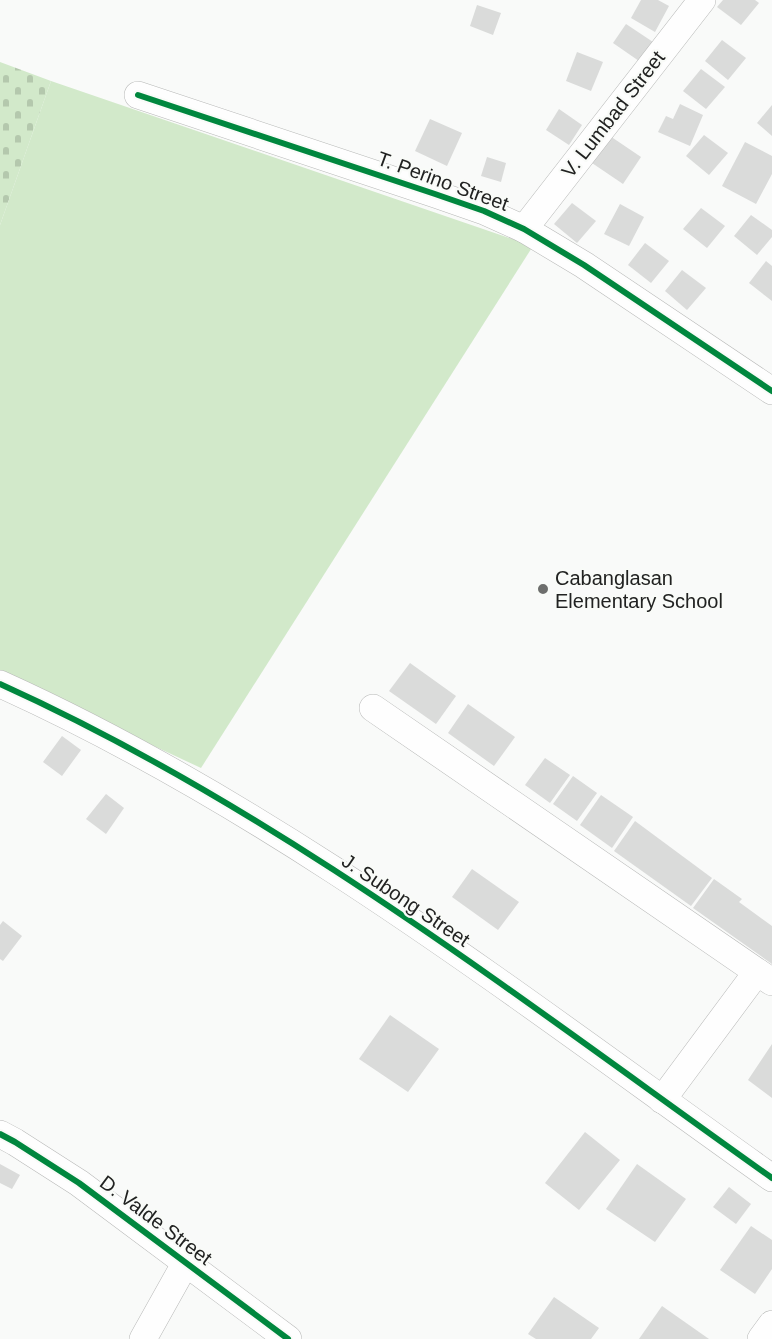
<svg xmlns="http://www.w3.org/2000/svg" width="772" height="1339" viewBox="0 0 772 1339" font-family="Helvetica,sans-serif">
<defs>
<pattern id="cemetery-stones" width="16" height="16" patternUnits="userSpaceOnUse" patternTransform="scale(1.5)"><rect width="16" height="16" fill="#d2e9ca"/><path d="M2 7V4a2 2 0 0 1 4 0v3zM10 15v-3a2 2 0 0 1 4 0v3z" fill="#b4c8ad"/></pattern>
</defs>
<rect width="100%" height="100%" fill="#f9faf9"/>
<path fill="url(#cemetery-stones)" d="M0,62L51,81L0,225Z"/>
<path fill="#d2e9ca" d="M51,81L533,246L201,768L0,674V225Z"/>
<g fill="#dadbda">
<path d="M641,0H658L669,6L655,32L631,18Z"/>
<path d="M723,0H755L759,3L741,25L717,7Z"/>
<path d="M477,5L501,13L493,35L470,26Z"/>
<path d="M626,24L653,42L639,61L613,43Z"/>
<path d="M722,40L746,58L728,80L705,61Z"/>
<path d="M577,52L603,62L591,91L566,81Z"/>
<path d="M701,69L725,87L706,109L683,91Z"/>
<path d="M680,104L703,115L690,146L658,132L666,116L673,119Z"/>
<path d="M772,105V136L757,123Z"/>
<path d="M559,109L582,125L569,145L546,130Z"/>
<path d="M430,119L462,133L447,166L415,151Z"/>
<path d="M704,135L728,153L709,175L686,156Z"/>
<path d="M610,136L641,157L623,184L592,163Z"/>
<path d="M745,142L772,156V174L756,204L722,186Z"/>
<path d="M487,157L506,163L501,182L481,176Z"/>
<path d="M572,203L596,221L577,243L554,224Z"/>
<path d="M620,204L644,217L629,246L604,234Z"/>
<path d="M701,208L725,226L707,248L683,229Z"/>
<path d="M751,215L772,230V237L757,255L734,236Z"/>
<path d="M645,243L669,261L651,283L628,265Z"/>
<path d="M766,261L772,266V301L749,283Z"/>
<path d="M682,270L706,288L687,310L665,291Z"/>
<path d="M410,663L456,696L436,724L389,691Z"/>
<path d="M468,704L515,737L494,766L448,733Z"/>
<path d="M62,736L81,750L62,776L43,762Z"/>
<path d="M545,758L570,775L550,803L525,785Z"/>
<path d="M573,776L597,793L577,821L553,804Z"/>
<path d="M106,794L124,808L106,834L86,819Z"/>
<path d="M601,795L633,817L612,848L580,825Z"/>
<path d="M635,821L712,878L691,906L614,851Z"/>
<path d="M472,869L519,902L498,930L452,897Z"/>
<path d="M714,879L742,899L739,902L772,926V964L693,908Z"/>
<path d="M3,921L22,936L3,961L0,959V925Z"/>
<path d="M390,1015L439,1049L408,1092L359,1059Z"/>
<path d="M772,1044V1098L748,1080Z"/>
<path d="M585,1132L620,1160L579,1210L545,1183Z"/>
<path d="M0,1164L20,1175L12,1189L0,1183Z"/>
<path d="M637,1164L686,1199L655,1242L606,1209Z"/>
<path d="M729,1187L751,1204L736,1224L713,1207Z"/>
<path d="M751,1226L772,1240V1269L755,1294L720,1270Z"/>
<path d="M554,1297L599,1328L591,1339H536L528,1334Z"/>
<path d="M662,1306L709,1339H639Z"/>
</g>
<g fill="none" stroke-linecap="round" stroke-linejoin="round">
<g stroke="#b7b8b7" stroke-width="28">
<g id="minor">
<path d="M138,95L435,194L484,211L524,229L584,265L772,391"/>
<path d="M524,229L702,0"/>
<path d="M0,684C279,810 524,1002 772,1178"/>
<path d="M373,708L772,982"/>
<path d="M662,1100L757,972"/>
<path d="M0,1134L15,1142L79,1183L288,1339"/>
<path d="M143,1339L185,1264"/>
<path d="M761,1339L772,1324"/>
</g>
</g>
<use href="#minor" stroke="#fefefe" stroke-width="27"/>
<g stroke="#f9fbf8" stroke-width="10">
<g id="cycleway">
<path d="M138,95L435,194L484,211L524,229L584,265L772,391"/>
<path d="M0,684C279,810 524,1002 772,1178"/>
<path d="M0,1134L15,1142L79,1183L288,1339"/>
</g>
</g>
<use href="#cycleway" stroke="#00873e" stroke-width="6"/>
</g>
<circle fill="#6d6e6d" stroke="#f9fbf8" stroke-width="2" cx="543" cy="589" r="6"/>
<g text-anchor="middle" stroke-width="4.5" stroke-linejoin="round" paint-order="stroke">
<g font-size="20" fill="#212221" stroke="#f9fbf8">
<text transform="translate(613 114) rotate(-52)" y="7">V. Lumbad Street</text>
<text transform="translate(443 181) rotate(20)" y="7">T. Perino Street</text>
<text transform="translate(406 900) rotate(34)" y="7">J. Subong Street</text>
<text transform="translate(156 1220) rotate(37)" y="7">D. Valde Street</text>
</g>
<g font-size="20" fill="#212221" stroke="#f9fbf8" text-anchor="start">
<text x="555" y="585">Cabanglasan<tspan x="555" dy="23">Elementary School</tspan></text>
</g>
</g>
</svg>
